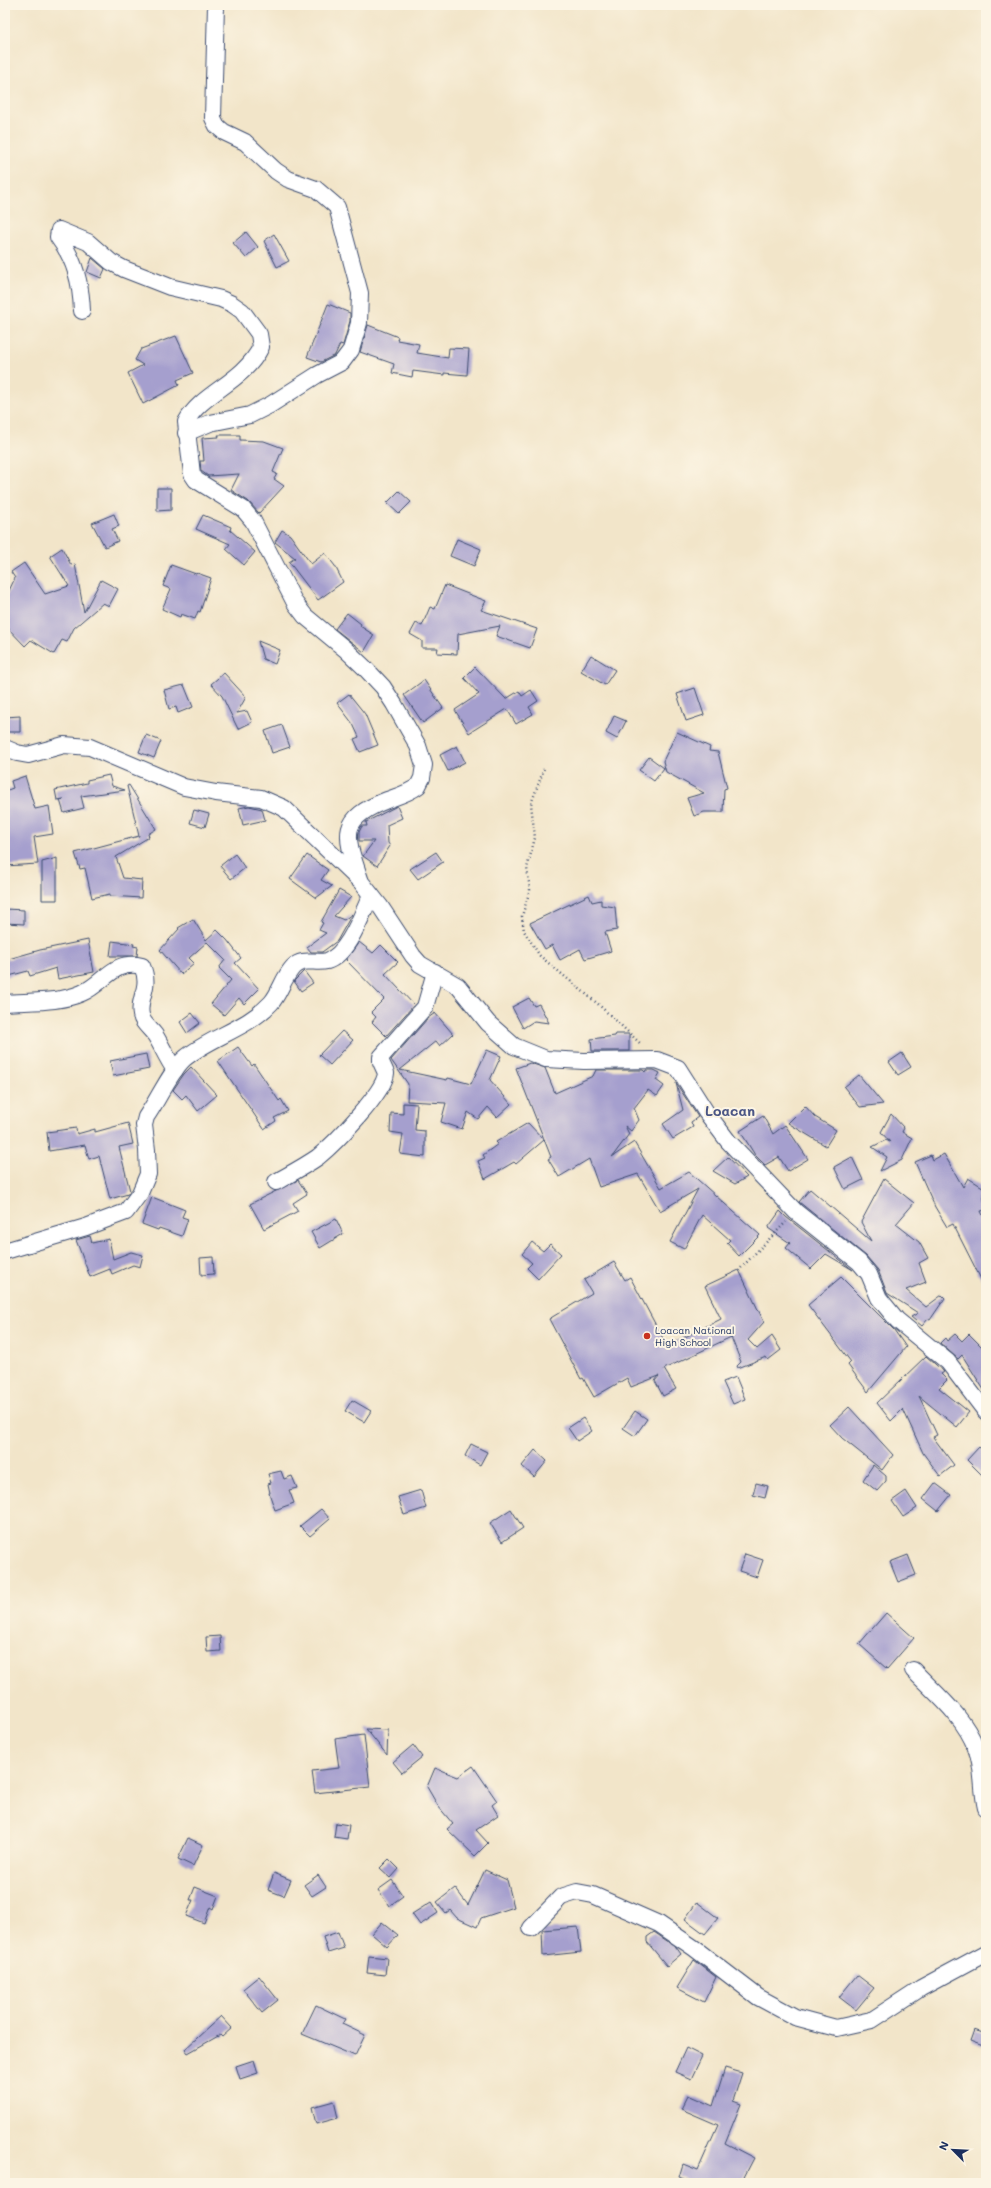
<svg xmlns="http://www.w3.org/2000/svg" width="991" height="2188" viewBox="0 0 991 2188" font-family="Mali,sans-serif">
<rect width="100%" height="100%" fill="#fcf5e5"/>
<filter id="ink" filterUnits="userSpaceOnUse"><feTurbulence type="fractalNoise" baseFrequency=".025" numOctaves="2"/><feDisplacementMap in="SourceGraphic" scale="8" xChannelSelector="R" yChannelSelector="G"/><feConvolveMatrix kernelMatrix="1 2 1 2 8 2 1 2 1" color-interpolation-filters="sRGB"/></filter>
<filter id="wash" filterUnits="userSpaceOnUse"><feTurbulence type="fractalNoise" baseFrequency=".012" numOctaves="4" result="noise"/><feDisplacementMap in="SourceGraphic" scale="16" xChannelSelector="R" yChannelSelector="G"/><feGaussianBlur stdDeviation="0.9" result="paint"/><feColorMatrix in="noise" values="0 0 0 0 0 0 0 0 0 0 0 0 0 0 0 0 0 1.4 0 .05"/><feComposite in="paint" operator="in"/></filter>
<g filter="url(#wash)">
<rect width="100%" height="100%" fill="#f2e5c9"/>
<g id="blocks">
<g fill="#a59fce">
<path d="M246,232L258,247L246,258L233,243Z"/>
<path d="M274,234L289,261L277,267L264,241Z"/>
<path d="M92,258L105,269L101,278L87,272Z"/>
<path d="M328,304L350,313V321L343,345L340,344L335,355L321,362L307,357Z"/>
<path d="M368,325L398,337L397,340L419,344L417,353L448,358L449,348L469,349L467,375L444,373V375L413,371L412,377L392,373L394,364L360,352Z"/>
<path d="M176,336L193,373L177,380L179,385L143,404L128,373L143,365L135,360L141,349Z"/>
<path d="M218,435H240V440L264,441L283,448L273,472L277,474L274,479L284,486L259,513L248,501L231,490L239,474L208,476L201,471L200,461H204L202,438L219,437Z"/>
<path d="M157,488H171V510L157,511Z"/>
<path d="M399,491L411,502L399,514L387,503Z"/>
<path d="M114,514L119,526L112,529L118,541L105,547L92,523Z"/>
<path d="M203,515L231,527L230,530L255,552L244,565L226,549L230,544L196,529Z"/>
<path d="M282,530L290,535L311,564L325,553L335,566L343,582L318,600L289,562L295,558L275,542Z"/>
<path d="M457,539L481,549L474,566L450,556Z"/>
<path d="M62,548L71,565L75,564L84,612L101,580L118,589L109,606L103,603L74,628L67,642L62,640L54,654L31,640L25,646L5,625V599L15,578L11,572L24,563L45,594L69,586L50,556Z"/>
<path d="M171,565L196,574L197,573L211,578L200,612L198,611L195,619L181,614L180,617L162,609L171,589L163,586Z"/>
<path d="M445,585L486,601L481,610L537,629L530,648L496,636L500,626L458,634L457,654L437,653L438,648H422V641L410,634L416,623L422,626L430,607L435,609Z"/>
<path d="M347,613L361,624L360,626L374,635L364,652L335,629Z"/>
<path d="M258,641L280,650L275,664L263,659Z"/>
<path d="M591,655L615,670L605,685L581,671Z"/>
<path d="M475,667L506,699L519,691L522,696L531,690L538,701L529,707L533,714L516,724L507,709L469,733L455,710L479,694L464,678Z"/>
<path d="M224,673L246,697L237,713L247,711L252,722L238,729L222,696L211,684Z"/>
<path d="M424,680L443,708L423,723L404,695Z"/>
<path d="M184,685L193,707L178,713L176,707L169,709L164,690Z"/>
<path d="M695,688L704,715L686,721L677,694Z"/>
<path d="M349,694L365,714L378,745L360,752L354,739L359,737L353,724L337,703Z"/>
<path d="M20,716V732H6L5,717Z"/>
<path d="M614,716L626,721L617,739L606,733Z"/>
<path d="M282,725L290,747L272,753L265,731Z"/>
<path d="M677,732L710,747L709,751L718,752L727,788L724,789L723,812H704L694,816L687,798L704,793L666,772L663,761Z"/>
<path d="M146,735L161,741L154,758L139,752Z"/>
<path d="M457,746L465,762L448,771L440,755Z"/>
<path d="M649,757L664,768L654,781L639,770Z"/>
<path d="M109,775L112,786L125,790L81,796L84,808L64,813L60,800L64,799L57,800L55,790L87,783V780Z"/>
<path d="M25,776L35,809L49,806L53,834L34,837L38,864L5,866V791L13,788L11,781Z"/>
<path d="M129,785L156,829L148,834L149,837L116,857L123,878L142,880L141,898L110,896V894L92,898L85,868L80,869L75,853L139,836L127,786Z"/>
<path d="M249,806L262,809L265,820L243,825L239,808Z"/>
<path d="M397,806L402,818L387,825L388,843L390,846L377,866L363,856L374,841H359V832L362,826H367L366,822Z"/>
<path d="M194,810L209,814L205,827L190,823Z"/>
<path d="M436,852L443,862L418,879L410,869Z"/>
<path d="M235,854L245,868L231,879L220,866Z"/>
<path d="M307,855L328,870L321,880L332,886L316,898L290,879Z"/>
<path d="M57,858V900H42V862Z"/>
<path d="M339,890L351,897L334,916L344,920L352,914L337,941L322,952H311L307,947L326,933L319,930L323,923L321,922Z"/>
<path d="M589,895L592,902L601,900V905L615,907L617,930L605,932L611,951L585,959L580,949L560,960L552,945L545,949L530,923Z"/>
<path d="M5,909L24,910V924L5,923Z"/>
<path d="M193,919L206,940L217,930L227,940L241,958L235,963L259,989L244,1004L239,998L224,1015L211,1004L231,980L219,968L225,960L207,942L189,958L194,963L181,974L160,950L179,929L178,928Z"/>
<path d="M88,940L94,972L58,979L56,968L30,976L28,971L5,977V960L40,950Z"/>
<path d="M112,941L134,944L133,946L138,947L137,956H110Z"/>
<path d="M359,942L373,953L381,945L398,962L385,974L414,1005L386,1036L372,1022L376,1017L371,1012L384,999L346,960Z"/>
<path d="M304,971L313,983L301,991L294,981Z"/>
<path d="M529,998L534,1006L539,1004L549,1023L534,1021L523,1028L512,1007Z"/>
<path d="M192,1013L200,1023L187,1033L180,1022Z"/>
<path d="M435,1013L453,1034L440,1046L436,1041L400,1070L447,1080L448,1078L471,1084L487,1050L501,1056L490,1080L511,1104L497,1117L488,1107L478,1119L468,1112L462,1129L441,1122L446,1103L407,1101L408,1084L391,1060L428,1018Z"/>
<path d="M342,1031L353,1040L330,1065L319,1055Z"/>
<path d="M616,1034H629V1051H592L591,1039L615,1036Z"/>
<path d="M238,1047L252,1066L254,1064L279,1101L281,1099L288,1111L274,1118L276,1121L264,1129L218,1061Z"/>
<path d="M902,1053L911,1067L898,1075L889,1062Z"/>
<path d="M146,1054L149,1069L113,1076L110,1061Z"/>
<path d="M530,1063L545,1068L555,1093L593,1076L596,1070H643L645,1072L646,1070H654L660,1073L656,1080L664,1086L657,1096L648,1090L634,1108L639,1120L631,1131L625,1126L629,1134L612,1157L634,1142L661,1188L689,1172L760,1235L739,1256L727,1243L730,1240L702,1215L684,1249L670,1242L698,1189L660,1211L638,1174L599,1187L589,1159L559,1177L548,1159L551,1157L516,1068Z"/>
<path d="M191,1067L217,1095L198,1111L186,1095L182,1099L173,1090L184,1074Z"/>
<path d="M859,1075L883,1104L860,1107L844,1087Z"/>
<path d="M676,1083L698,1117L691,1122L693,1127L673,1139L663,1124L683,1110Z"/>
<path d="M403,1103L417,1104L415,1130L425,1131V1157L400,1154L403,1134L390,1132L391,1113L403,1114Z"/>
<path d="M805,1106L815,1117L836,1130L826,1146L788,1123Z"/>
<path d="M891,1114L904,1128L902,1132L912,1138L902,1160L880,1171L887,1157L872,1147L886,1140L890,1142L881,1132Z"/>
<path d="M763,1116L773,1134L785,1125L808,1159L788,1171L779,1157L765,1165L755,1155L740,1131Z"/>
<path d="M128,1123L133,1144L119,1147L130,1191L128,1194L110,1199L99,1156L89,1159L85,1145L49,1151L47,1132L76,1128L77,1134L95,1129V1132Z"/>
<path d="M528,1123L544,1140L516,1164L514,1162L485,1179L478,1161L485,1158L483,1155L498,1144L496,1142Z"/>
<path d="M944,1154L963,1187L968,1178L986,1189L983,1194L986,1210L981,1211L986,1222V1289L953,1224L947,1227L935,1207L915,1162L931,1155L933,1160Z"/>
<path d="M728,1157L747,1177L735,1184L713,1171Z"/>
<path d="M852,1157L863,1180L845,1189L834,1167Z"/>
<path d="M884,1179L914,1203L896,1224L919,1242L928,1258L919,1263L926,1282L906,1290L926,1307L942,1295L945,1298L930,1320L928,1319L922,1326L911,1317L918,1313L887,1293L878,1270L866,1256L799,1202L810,1189L871,1241L861,1222Z"/>
<path d="M298,1180L307,1194L293,1203L298,1211L264,1229L250,1204Z"/>
<path d="M152,1197L185,1210L182,1217L188,1219L182,1236L159,1228L158,1230L142,1224Z"/>
<path d="M780,1211L786,1217L853,1270L826,1254L811,1269L786,1248L790,1243L768,1228Z"/>
<path d="M336,1219L343,1234L320,1248L311,1232Z"/>
<path d="M90,1236L92,1243L109,1239L113,1259L131,1252L143,1255L140,1267L133,1265L112,1274L110,1269L90,1277L76,1240Z"/>
<path d="M532,1242L543,1251L550,1244L561,1254L538,1279L527,1268L532,1263L522,1254Z"/>
<path d="M213,1257L214,1274L201,1275L200,1258Z"/>
<path d="M614,1262L625,1280L630,1277L667,1346L721,1319L705,1286L739,1270L764,1322L748,1340L757,1349L772,1336L781,1350L768,1360L766,1357L738,1368L737,1366L741,1362L731,1337L664,1369L676,1389L663,1396L655,1381L659,1376L631,1387L627,1378L594,1397L583,1378L581,1379L549,1319L592,1293L584,1280Z"/>
<path d="M841,1277L894,1330L906,1347L868,1392L848,1365L851,1362L808,1305Z"/>
<path d="M955,1334L962,1341L969,1334L986,1351V1393L962,1355L958,1359L940,1343L945,1338L947,1341Z"/>
<path d="M926,1356L944,1372L941,1374L947,1380L939,1388L969,1412L957,1427L919,1396L937,1435L933,1437L954,1465L940,1476L923,1453L903,1409L891,1421L877,1403Z"/>
<path d="M736,1377L745,1399L733,1404L723,1382Z"/>
<path d="M352,1400L371,1411L364,1422L345,1411Z"/>
<path d="M849,1407L893,1455L882,1470L842,1438L830,1425Z"/>
<path d="M635,1411L647,1419L635,1436L623,1428Z"/>
<path d="M583,1418L592,1431L577,1441L568,1428Z"/>
<path d="M471,1444L487,1452L480,1465L465,1456Z"/>
<path d="M979,1447L986,1453V1479L967,1460Z"/>
<path d="M535,1450L547,1461L534,1477L522,1466Z"/>
<path d="M873,1465L886,1476V1481L877,1491L863,1480Z"/>
<path d="M281,1471L284,1479L292,1476L297,1488L289,1490L294,1503L275,1510L269,1493H270L268,1484L271,1483L268,1474Z"/>
<path d="M756,1483L768,1486L765,1498L753,1495Z"/>
<path d="M935,1483L951,1495L938,1511L923,1499Z"/>
<path d="M421,1490L426,1508L404,1515L398,1497Z"/>
<path d="M906,1491L917,1508L903,1517L892,1501Z"/>
<path d="M321,1509L330,1519L310,1536L300,1526Z"/>
<path d="M511,1509L523,1528L502,1542L490,1523Z"/>
<path d="M745,1554L763,1560L757,1577L739,1571Z"/>
<path d="M908,1555L916,1575L898,1582L890,1562Z"/>
<path d="M886,1613L914,1638L887,1669L859,1644Z"/>
<path d="M220,1636L221,1651L207,1652L206,1637Z"/>
<path d="M366,1729L388,1730L387,1755Z"/>
<path d="M364,1735L370,1787L315,1793L312,1771L339,1768L335,1739Z"/>
<path d="M413,1745L422,1757L402,1773L393,1762Z"/>
<path d="M473,1766L497,1801L492,1805L498,1815L476,1830L488,1843L475,1856L447,1829L453,1824L438,1806L427,1787L435,1768L458,1777Z"/>
<path d="M336,1823L349,1825L347,1839L334,1837Z"/>
<path d="M188,1838L203,1845L193,1866L178,1859Z"/>
<path d="M389,1859L399,1869L391,1878L380,1868Z"/>
<path d="M485,1870L507,1880L514,1907L481,1918L477,1927L457,1918L450,1910L446,1913L437,1902L455,1888L468,1905Z"/>
<path d="M274,1873L291,1880L284,1896L268,1890Z"/>
<path d="M318,1875L326,1887L312,1896L304,1885Z"/>
<path d="M392,1880L403,1896L389,1906L378,1890Z"/>
<path d="M195,1887L218,1896L213,1909L210,1907L204,1923L186,1916L193,1900H190Z"/>
<path d="M431,1902L438,1913L420,1925L412,1914Z"/>
<path d="M697,1902L718,1918L705,1934L685,1919Z"/>
<path d="M382,1922L398,1935L387,1947L372,1934Z"/>
<path d="M578,1927L581,1952L543,1956L542,1930Z"/>
<path d="M338,1932L344,1948L328,1953L323,1937Z"/>
<path d="M654,1932L676,1947L681,1954L667,1966L647,1942V1937Z"/>
<path d="M369,1956L387,1958L385,1975L367,1973Z"/>
<path d="M694,1960L716,1977L704,2002L677,1988Z"/>
<path d="M857,1975L874,1988L856,2010L839,1997Z"/>
<path d="M259,1976L278,2000L262,2013L243,1989Z"/>
<path d="M316,2005L345,2019L342,2024L365,2035L355,2056L302,2034Z"/>
<path d="M221,2016L232,2028L222,2037L220,2035L188,2053L185,2049Z"/>
<path d="M974,2030L986,2034L983,2046L970,2041Z"/>
<path d="M686,2048L702,2056L691,2079L675,2072Z"/>
<path d="M254,2060L258,2073L240,2079L236,2066Z"/>
<path d="M725,2068L742,2073L733,2101L741,2104L725,2143L754,2158L741,2183H693L679,2177L683,2164L698,2170L718,2125L681,2109L688,2095L713,2106Z"/>
<path d="M334,2101L338,2118L316,2124L312,2107Z"/>
</g>
</g>
</g>
<g filter="url(#ink)">
<use href="#blocks" fill-opacity="0" stroke="#3b4a6e" stroke-width="1"/>
<g fill="none" stroke-linecap="round" stroke-linejoin="round">
<g stroke="#3b4a6e" stroke-width="18">
<g id="minor">
<path d="M82,311C81,283 75,259 58,237L59,230L88,242L111,262L124,269L170,287L221,299L232,304L242,311L259,334L261,347C243,383 202,392 186,422L192,474L196,480L243,509L253,521L295,603L305,616L345,649L366,669L383,687L394,704L418,746L424,765L422,778L418,786C409,793 398,796 387,800C338,819 345,835 360,879"/>
<path d="M186,433L210,423L250,415L270,405L317,375L342,362L351,350L359,323L360,293L337,207L316,189L288,179L276,171L245,142L224,132L217,126L213,118L216,5"/>
<path d="M5,748L17,753L28,755L64,745L90,747L184,787L216,793L261,798L284,808L361,882L380,906L413,956L420,964L458,986L488,1023L514,1046L546,1059L584,1061L657,1060L678,1068L706,1112L728,1141L796,1212L859,1262L869,1274L879,1298L897,1320L948,1362L986,1412"/>
<path d="M5,1003C30,1001 59,1003 82,993C105,983 113,959 142,966C152,989 137,997 141,1015C142,1023 150,1028 155,1035C162,1046 167,1059 175,1070"/>
<path d="M276,1182C290,1174 305,1166 318,1157C334,1144 385,1092 386,1073L381,1062V1057L425,1007L435,972"/>
<path d="M5,1251L86,1227L126,1212L140,1193L148,1174L147,1150L144,1125L146,1117C158,1100 170,1072 184,1059C210,1037 247,1029 271,1003C280,993 283,978 293,967C303,957 315,964 327,961C348,955 362,914 371,895"/>
<path d="M913,1670C936,1694 964,1716 976,1748C984,1766 981,1788 986,1808"/>
<path d="M531,1928L561,1897L577,1892L593,1895L659,1924L694,1948L758,1997L795,2017L836,2028L872,2020L921,1988L986,1953"/>
</g>
</g>
<g stroke="#3b4a6e" stroke-width="2.5" stroke-dasharray="1 3" stroke-linecap="butt">
<path d="M544,769L531,804L535,838L527,868L530,890L522,916L524,931L540,956L598,1004L641,1044"/>
<path d="M741,1268L786,1222"/>
</g>
<use href="#minor" stroke="#fff" stroke-width="16"/>
</g>
</g>
<circle fill="#c8321e" stroke="#fcf5e5" stroke-width="1.5" cx="647" cy="1336" r="4"/>
<g text-anchor="middle" stroke-width="4" stroke-linejoin="round" paint-order="stroke">
<g font-size="10" fill="#1b2f5e" stroke="#fcf5e5" text-anchor="start">
<text x="655" y="1334">Loacan National<tspan x="655" dy="12">High School</tspan></text>
</g>
<g font-size="14" font-weight="bold" fill="#4b5685" stroke="#fcf5e5">
<text x="730" y="1116">Loacan</text>
</g>
</g>
<rect width="991" height="2188" fill="none" stroke="#fcf5e5" stroke-width="20"/>
<g transform="translate(953 2150) rotate(294)" stroke="#fcf5e5" stroke-width="3" paint-order="stroke">
<path d="M0-3L7 15L0 10L-7 15Z" fill="#1b2f5e"/>
<text y="-6" font-size="11" font-weight="bold" text-anchor="middle" fill="#1b2f5e">N</text>
</g>
</svg>
